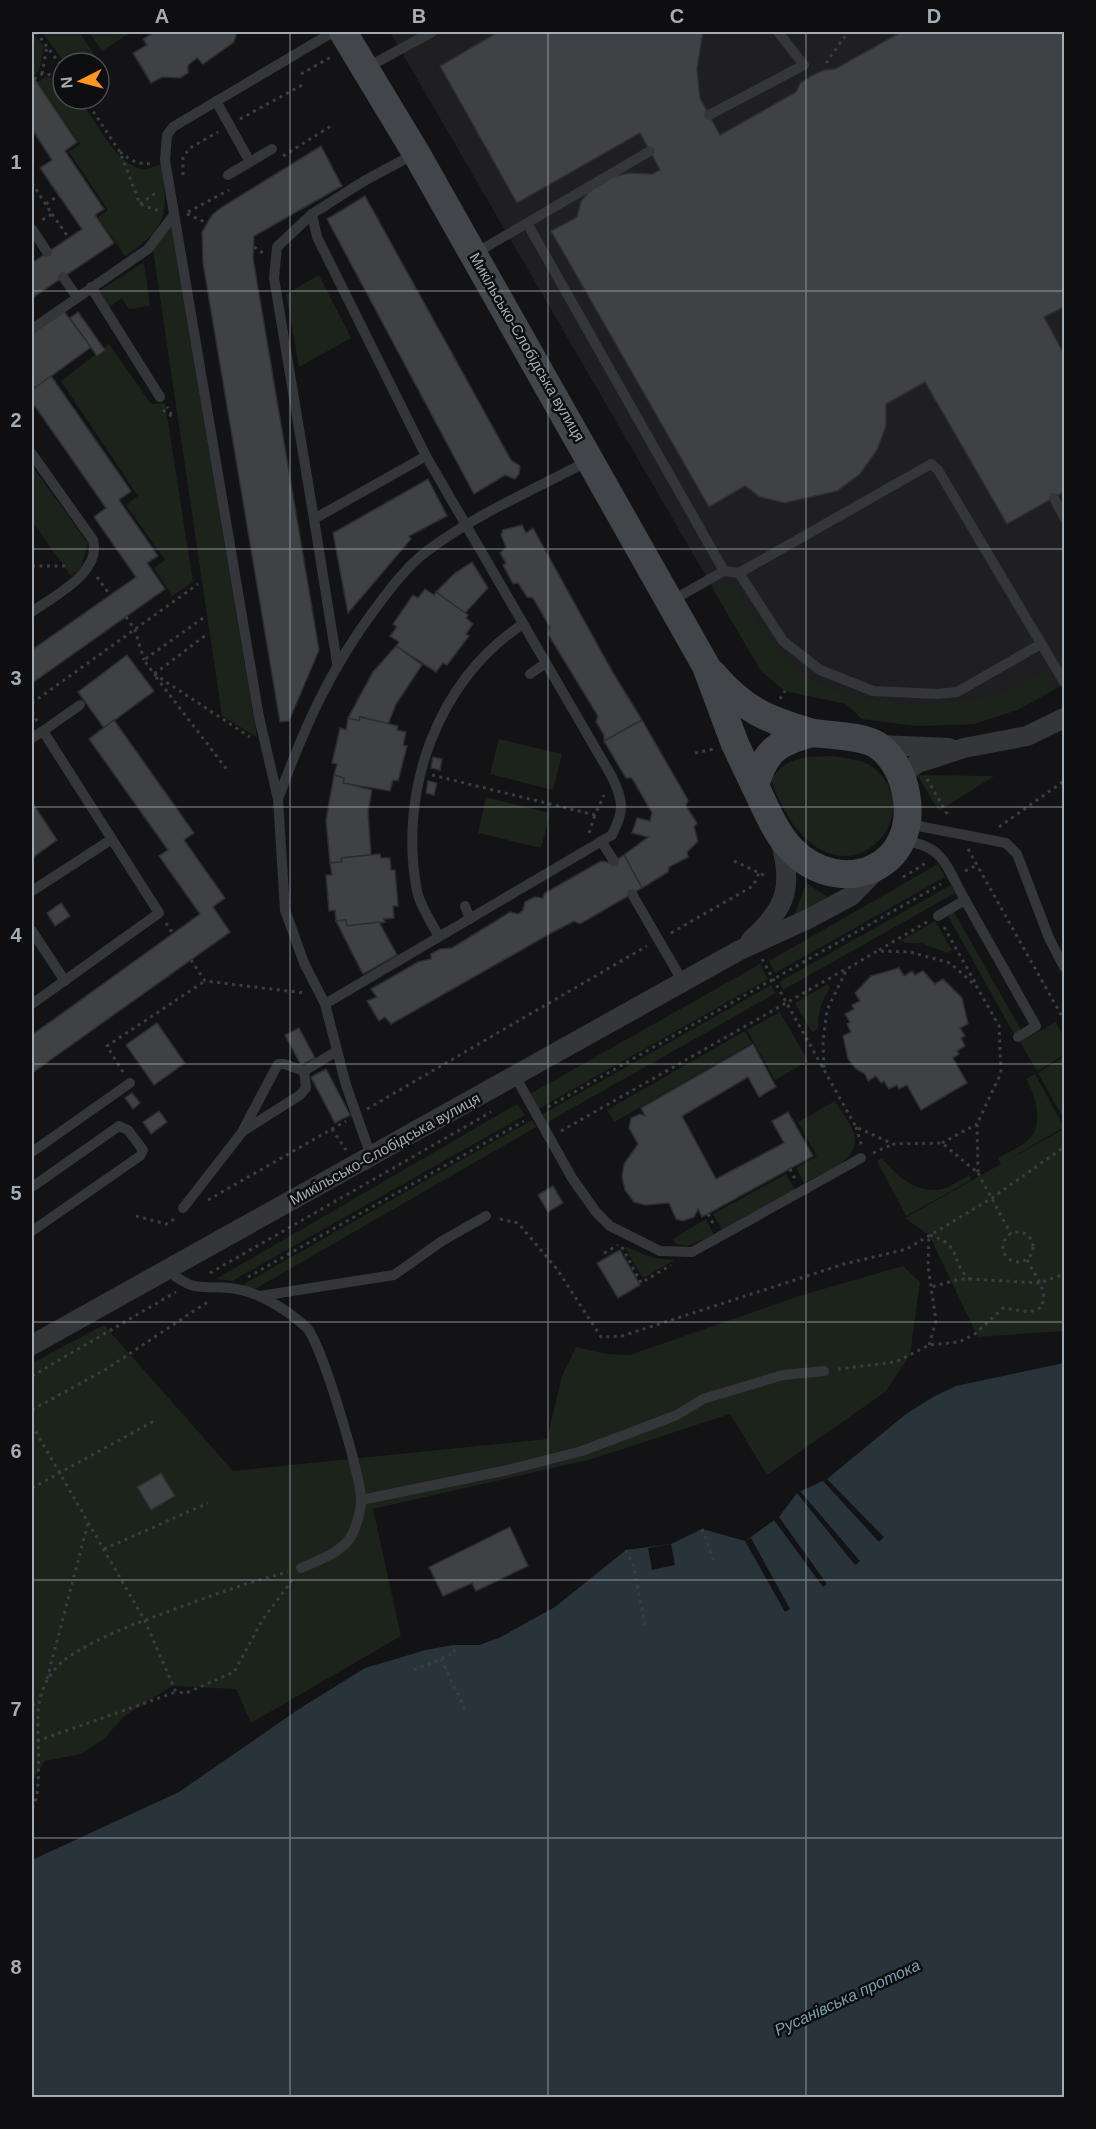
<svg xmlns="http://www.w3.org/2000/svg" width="1096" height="2129" viewBox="0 0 1096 2129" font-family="Helvetica,sans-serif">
<rect width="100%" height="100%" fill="#131315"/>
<path fill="#1f1f22" d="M390,32H1064V684L1017,710L974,724L917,726L862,719L846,704L785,691L761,671Z"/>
<g fill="#1b231b">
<path d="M32,32L44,46L39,71L34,76L32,73Z"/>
<path d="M42,32H79L109,77L99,84V63H65Z"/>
<path d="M89,32H131L102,51Z"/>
<path d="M45,77L63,79V99H80C95,120 117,166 143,169C149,169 157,166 162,164C167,215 170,226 125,256L98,217L108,210L69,152L80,144L38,82Z"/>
<path d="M171,225L257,737L222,716L153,250Z"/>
<path d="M144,262L150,306L129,309L122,298L109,307L99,291Z"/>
<path d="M319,275L351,338L299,367L286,294Z"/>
<path d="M109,344L151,404L165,403L193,582L172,596L154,568L165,560L126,505L138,496L61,381Z"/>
<path d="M32,466L88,543L81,568L71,576L32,521Z"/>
<path d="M721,584H733C751,612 769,643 793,665C841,710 940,711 1000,693C1014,689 1028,679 1041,672L1050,676L1052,691L1017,710L974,724L917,726L862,719L846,704L785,691L761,671L713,589Z"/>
<path d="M499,739L562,754L553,790L490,774Z"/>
<path d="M836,756C847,759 863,760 871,766C941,816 827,933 771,780C788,754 808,757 836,756Z"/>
<path d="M917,775L994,776L939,811Z"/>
<path d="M486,797L550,813L541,848L478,833Z"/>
<path d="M938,864L945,877L775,973L769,961Z"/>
<path d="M806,883L828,897L794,916Z"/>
<path d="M951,885L955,893L783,990L779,982Z"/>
<path d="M954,912L1021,1030L1014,1034L948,916Z"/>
<path d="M935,921L952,950L947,953L921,943H904L902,940Z"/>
<path d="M760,964L768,979L538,1109L530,1094Z"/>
<path d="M828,984L830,988C821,1002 818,1012 818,1029L812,1032L795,1003Z"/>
<path d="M771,985L776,993L546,1123L541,1115Z"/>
<path d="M780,1012L808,1061L775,1080L747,1030Z"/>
<path d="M1056,1022L1064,1037V1055L1037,1071L1020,1042Z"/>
<path d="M745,1031L752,1043L614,1122L607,1110Z"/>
<path d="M1064,1057V1119L1038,1073Z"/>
<path d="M1035,1074L1064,1127L1004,1162L1064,1129V1331L978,1337L929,1235L905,1218L1001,1164L998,1158C1007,1153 1019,1148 1027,1141C1045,1126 1036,1096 1026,1079Z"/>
<path d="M835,1101C841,1112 854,1127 855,1139C857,1162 821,1173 804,1183L796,1168L817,1156L798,1122Z"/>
<path d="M517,1104L525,1115L232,1281L216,1279Z"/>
<path d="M532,1120L536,1127L255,1289L242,1285Z"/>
<path d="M882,1158C897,1177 917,1194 943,1189C951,1187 961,1179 969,1175L971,1180L906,1216L877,1161Z"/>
<path d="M786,1174L795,1189L722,1230L713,1214Z"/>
<path d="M706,1219L714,1235L687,1246L676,1244L673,1239Z"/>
<path d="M624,1246L654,1258L675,1260L643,1278Z"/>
<path d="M903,1266L920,1282L910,1355L885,1392L767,1475L730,1414L592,1459L373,1509L401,1636L251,1723L236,1689L172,1686L123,1717L105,1738L81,1754L45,1761L32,1782V1363L104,1325L233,1471L547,1439L562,1376L576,1347L606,1354L630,1355L799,1296Z"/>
</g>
<path fill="#29343a" d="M1064,1363V2097H32V1860L179,1792L299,1709L365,1668L426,1650L453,1645H479L499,1638L555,1607L626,1550L671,1544L702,1529L745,1541L779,1517L797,1493L827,1479L906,1414L933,1397L956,1386Z"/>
<g fill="#131315">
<path d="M827,1479L884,1537L879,1542L823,1481Z"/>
<path d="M800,1491L860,1561L855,1565L797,1493Z"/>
<path d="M779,1517L827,1584L823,1587L774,1520Z"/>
<path d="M751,1538L790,1609L785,1612L745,1541Z"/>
<path d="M671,1544L675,1565L652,1570L648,1548Z"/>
</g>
<g fill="#3f4145" stroke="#2d2e31" stroke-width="1.5">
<path d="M155,32H234L236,35L234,42L203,64L197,58L188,65V73L180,78L162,77L151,83L133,53L147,45L143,39Z"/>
<path d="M498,32H703L697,69L700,98L720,135L796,92L800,83L811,76L824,70L835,69L901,32H1064V307L1044,317L1064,354V492L1007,524L925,382L886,404V426L877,450L860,474L837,491L785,503L760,497L745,486L709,507L551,231L577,217L581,201L592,188L610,177L630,173L652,174L660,170L640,133L517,203L440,66Z"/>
<path d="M32,75L77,142L65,151L104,209L95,215L114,243L32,298V263L82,229L40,168L52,160L32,129Z"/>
<path d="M321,146L342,186L254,236L253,258L319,650L289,721L280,722L203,263L202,232L212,215L222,207Z"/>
<path d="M365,196L511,460L520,466L519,474L515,479L505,475L474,494L327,219Z"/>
<path d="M63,310L91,347L35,388L32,384V333Z"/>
<path d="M78,312L105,350L97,356L70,318Z"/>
<path d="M51,376L131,491L119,500L158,556L147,563L165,589L32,683V650L136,577L94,517L106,508L32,402V390Z"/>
<path d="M428,479L447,516L409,536L411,539L348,613L333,533Z"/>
<path d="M522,525L526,533L533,528L612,671L642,720L604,741V735L596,722L598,716L548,634L550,627L533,598L527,597L518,583L513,584L503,565L506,563L500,553L506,547L501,535L503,530Z"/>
<path d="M472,562L488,588L465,613L436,592L455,573Z"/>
<path d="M425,589L434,595L436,592L468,615L466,618L473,624L466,634L469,636L447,665L443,663L436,672L396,646L399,642L390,636L397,627L393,624L413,595L418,598Z"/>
<path d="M396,646L422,665L396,704L388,724L360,717L359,721L348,718L373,672Z"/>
<path d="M127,655L154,691L104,728L78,692Z"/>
<path d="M360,717L398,726L397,730L406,732L403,745L407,746L398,781L393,780L390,791L343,783L344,778L334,775L337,764L332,763L340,728L346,730L348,718L359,721Z"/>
<path d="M114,720L194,833L184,840L225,898L213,907L230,932L32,1073V1035L200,914L159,856L168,850L89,739Z"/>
<path d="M642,720L688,800L686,806L697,823L694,827L698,841L687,852L688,857L669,867L668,872L642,888L624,855L648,837L632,833L637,818L650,821L652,813L632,778H626L604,741Z"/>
<path d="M433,757L442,759L440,770L431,768Z"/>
<path d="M334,775L344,778L343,783L372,790L368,811L371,855L341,858L342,862L330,863L326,820Z"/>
<path d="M428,781L437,783L434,795L426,793Z"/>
<path d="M32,802L57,840L32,858Z"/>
<path d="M380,854L381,858H390L391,870H395L398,906H393L394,918L384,919L385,922L347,926L346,920L336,921L335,910L329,911L326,875H332L330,863L342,862L341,858Z"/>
<path d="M624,855L642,888L580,924L574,921L553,932L391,1024L385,1017L379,1021L367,1001L377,997L371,989L418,962L431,959V954L440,949L452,948L510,912L518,914L523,910L525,902L535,897L543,898L545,893L601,861L611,863Z"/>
<path d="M61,903L70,916L55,926L47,913Z"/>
<path d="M346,920L347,926L379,922L397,955L363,974L336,921Z"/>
<path d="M899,968L904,976L912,971L915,975L923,971L935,984L943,979L962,998L968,1024L960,1028L965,1036L961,1038L965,1046L957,1051L959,1054L953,1058L967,1083L921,1110L907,1085L899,1089L897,1085L889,1089L884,1081L881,1083L876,1076L868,1081L865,1074L856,1069L848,1059L843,1036L851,1032L847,1024L850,1022L845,1014L854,1009L852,1005L860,1001L855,993L871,976Z"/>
<path d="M157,1023L185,1063L154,1085L126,1045Z"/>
<path d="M299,1028L315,1058L301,1065L285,1035Z"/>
<path d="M753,1044L776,1087L759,1097L748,1077L682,1116L716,1179L784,1143L772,1121L788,1112L813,1156L702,1217L698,1209L694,1217L683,1221L676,1219L669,1203L646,1205L634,1202L625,1190L622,1177L624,1164L638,1144L629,1128L631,1118L640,1114L645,1116L641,1108Z"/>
<path d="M326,1069L350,1115L335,1123L311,1077Z"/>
<path d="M132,1093L140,1103L133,1109L125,1098Z"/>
<path d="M159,1111L167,1122L151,1134L143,1122Z"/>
<path d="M553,1186L563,1203L548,1212L538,1195Z"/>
<path d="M620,1250L640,1285L618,1298L597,1263Z"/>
<path d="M161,1473L175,1496L151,1510L137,1487Z"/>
<path d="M510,1527L528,1566L476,1591L472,1583L443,1596L429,1567Z"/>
</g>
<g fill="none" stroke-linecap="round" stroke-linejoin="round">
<g stroke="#3a3d41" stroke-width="3" stroke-dasharray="3 4.5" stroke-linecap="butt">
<path d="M36,32L63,68"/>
<path d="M826,63L848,32"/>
<path d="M42,74L47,46"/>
<path d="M301,74L331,57"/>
<path d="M34,79L42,74L63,76"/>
<path d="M85,99L120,152L140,204L159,211"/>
<path d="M240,119L306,83"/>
<path d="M120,152C129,159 139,166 152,163"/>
<path d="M283,156L331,126"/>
<path d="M183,175V157L190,148L218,132"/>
<path d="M32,183L52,214L42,220"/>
<path d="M46,204L59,195"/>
<path d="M140,204L156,193"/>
<path d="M188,212L229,190"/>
<path d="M52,214L69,238"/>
<path d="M187,214L207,223"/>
<path d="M254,247L263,253"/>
<path d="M163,410L173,417L167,407"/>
<path d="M32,566H70"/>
<path d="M97,577L110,595"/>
<path d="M126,617L135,630L144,660"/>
<path d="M203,618L144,660L154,674L206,635"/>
<path d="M154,674L250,737"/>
<path d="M156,677L228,771"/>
<path d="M780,699L785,691"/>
<path d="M32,703L198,584"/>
<path d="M32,712L37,721"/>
<path d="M695,753L714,749"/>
<path d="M432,775L595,815L604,795"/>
<path d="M927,779L949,817"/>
<path d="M999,827L1064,781"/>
<path d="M589,833L595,815"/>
<path d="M968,849L1064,1020"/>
<path d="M734,861L768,877"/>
<path d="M965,871L977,865"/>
<path d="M903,877L926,863"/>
<path d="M166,923L173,934"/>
<path d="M944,927L976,984"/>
<path d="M671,933L753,886L759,873"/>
<path d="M879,950L927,922"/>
<path d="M762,959L856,1127L893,1144L942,1143L978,1173L977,1124L1001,1073L999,1026L977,987L950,963L910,952L877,951L847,969L827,1010L823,1041L824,1072"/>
<path d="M191,960L205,981L304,993"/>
<path d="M123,1072L107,1046L205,981"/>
<path d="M548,1107L941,884"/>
<path d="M367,1109L647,946"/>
<path d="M856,1127L862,1147"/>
<path d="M332,1129L346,1150"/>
<path d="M561,1131L844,970"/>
<path d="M942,1143L977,1124"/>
<path d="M873,1153L893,1144"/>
<path d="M790,1169L795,1179"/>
<path d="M978,1173L1011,1234"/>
<path d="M208,1200L346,1121"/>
<path d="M708,1214L714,1225"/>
<path d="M136,1216L166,1224L176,1218"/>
<path d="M500,1219L518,1223L557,1269L601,1337L622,1336L844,1264L907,1249L992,1198L1064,1147"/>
<circle cx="1018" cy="1247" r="15"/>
<path d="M622,1247L641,1283L671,1265"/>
<path d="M604,1253L618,1245"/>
<path d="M1027,1260L1040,1283L1064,1274"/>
<path d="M210,1273L491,1112"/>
<path d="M248,1277L524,1121"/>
<path d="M929,1345L936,1321L928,1266L929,1235C964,1244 949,1263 970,1279"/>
<path d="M838,1369L896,1362L929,1345L959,1342L975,1334L1003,1308L1030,1312L1042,1307L1044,1293L1040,1283L970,1279H960L931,1287"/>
<path d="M32,1376L176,1292"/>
<path d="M32,1410L108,1368L209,1301"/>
<path d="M32,1425L145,1621L176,1692L186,1693L234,1672L263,1619L293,1579"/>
<path d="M32,1488L154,1421"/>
<path d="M702,1529L714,1561"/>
<path d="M104,1549L208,1503"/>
<path d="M626,1550L633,1564L645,1625"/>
<path d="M441,1659L465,1709"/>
<path d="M414,1670L455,1653L453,1645"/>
<path d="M47,1679L88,1523"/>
<path d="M32,1705L39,1701"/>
<path d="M37,1741L176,1692"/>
<path d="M32,1808C44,1792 35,1728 39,1704C41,1688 51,1671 63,1661C91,1640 129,1626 162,1614C204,1598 245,1583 288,1572"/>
</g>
<g stroke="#34363a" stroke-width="10">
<path d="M333,32L173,127L167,135L165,160L259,717L278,799L285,910L304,963L325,1004L346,1085L371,1156"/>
<path d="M366,68L432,32"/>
<path d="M216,101L250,162L228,175"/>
<path d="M709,115L804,65L778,32"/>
<path d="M250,162L272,149"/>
<path d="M312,214L317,237L426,456L612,777C624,802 624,811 612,835L325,1004"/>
<path d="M527,223L650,151"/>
<path d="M32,229L47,252"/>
<path d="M474,254L527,223L724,571"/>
<path d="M63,277L77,297"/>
<path d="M91,287L160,397"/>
<path d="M32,329L148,249L173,216"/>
<path d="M32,454L93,540C102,573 53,596 32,612"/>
<path d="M1054,498L1064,517"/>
<path d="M314,519L274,278L277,247L312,214L364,181L416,153"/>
<path d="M739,573L783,641L820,670L873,691L938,694L957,692L1041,644"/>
<path d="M671,601L724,571L739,573L931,464L938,470L1064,682"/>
<path d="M337,663L314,519L426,456"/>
<path d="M530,674L546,663"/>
<path d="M32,738L43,731"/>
<path d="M278,799C304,728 330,669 375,609C390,589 407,566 427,551C476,514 535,489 590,460"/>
<path d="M908,824L1006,843L1017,854L1049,938L1064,967"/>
<path d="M601,841L614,861"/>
<path d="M903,841C945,845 946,867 965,900"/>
<path d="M32,891L112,839"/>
<path d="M632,894L683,982"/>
<path d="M465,906L470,919"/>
<path d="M938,916L965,900L1036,1026L1018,1037"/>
<path d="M32,931L65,981"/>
<path d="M439,937C432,923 420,906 417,891C398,792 437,680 523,624"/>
<path d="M32,1004L159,913L43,731L80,705"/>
<path d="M515,1076L572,1178L596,1212L610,1226L660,1251L692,1252L861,1158"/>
<path d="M243,1130L278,1064H284L304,1071"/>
<path d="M32,1152L130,1083"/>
<path d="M32,1187L119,1126L128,1130L143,1150L140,1156L32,1231"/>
<path d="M183,1208L243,1131L300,1095L306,1088L304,1071L337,1051"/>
<path d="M167,1270C196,1293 197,1285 230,1288C257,1291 285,1308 306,1327C321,1341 360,1473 361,1498C362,1510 357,1523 353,1533C344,1552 319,1560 301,1568"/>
<path d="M260,1296L394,1275L442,1241L486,1216"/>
<path d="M361,1500L508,1470L582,1451L677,1415L703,1399L783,1375L824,1371"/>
</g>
<g stroke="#34363a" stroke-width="20">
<path d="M879,745L949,748"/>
<path d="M904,782L909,769L918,763L964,748L1027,736L1064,718"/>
<path d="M751,940C788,907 793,885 780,839"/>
<path d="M32,1345L738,951L808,919L851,896L877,869"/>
</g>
<g stroke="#42454a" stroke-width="28">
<path d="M343,32L416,153L706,666L735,744L755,786"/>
<path d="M713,674C744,711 769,720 813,733"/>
<path d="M813,733C830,735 867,736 880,747C894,758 903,776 906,794C920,868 842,900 792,850C775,833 766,808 755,786C765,750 778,742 813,733Z"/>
</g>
</g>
<path fill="none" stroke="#a4acb6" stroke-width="1.5" stroke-opacity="0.55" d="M290,32V2098M548,32V2098M806,32V2098M32,291H1064M32,549H1064M32,807H1064M32,1064H1064M32,1322H1064M32,1580H1064M32,1838H1064"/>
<g text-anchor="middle" stroke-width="5" stroke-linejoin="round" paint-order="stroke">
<g font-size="15" fill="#a4acb6" stroke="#0e0e10">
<text transform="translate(527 347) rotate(60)" y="5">Микільсько-Слобідська вулиця</text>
<text transform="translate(385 1149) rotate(-29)" y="5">Микільсько-Слобідська вулиця</text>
</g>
<g font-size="16" font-style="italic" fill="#78a0b4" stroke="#0e0e10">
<text transform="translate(847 1997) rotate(-25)" y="6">Русанівська протока</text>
</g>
</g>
<rect width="1096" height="2129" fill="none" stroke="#0e0e10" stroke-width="66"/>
<g transform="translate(81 81) rotate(264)"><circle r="28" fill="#0e0e10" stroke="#4a4d52" stroke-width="1.5"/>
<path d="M0-4.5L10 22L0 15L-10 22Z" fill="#fe9722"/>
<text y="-9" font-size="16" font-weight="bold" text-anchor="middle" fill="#a4acb6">N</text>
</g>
<rect x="33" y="33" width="1030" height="2063" fill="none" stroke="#a4acb6" stroke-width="2"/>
<g font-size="20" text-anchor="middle" font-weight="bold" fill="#a4acb6">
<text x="162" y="23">A</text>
<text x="419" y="23">B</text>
<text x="677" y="23">C</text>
<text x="934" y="23">D</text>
<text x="16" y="169">1</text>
<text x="16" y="427">2</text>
<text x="16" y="685">3</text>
<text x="16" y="942">4</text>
<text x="16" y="1200">5</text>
<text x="16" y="1458">6</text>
<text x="16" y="1716">7</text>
<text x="16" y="1974">8</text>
</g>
</svg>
